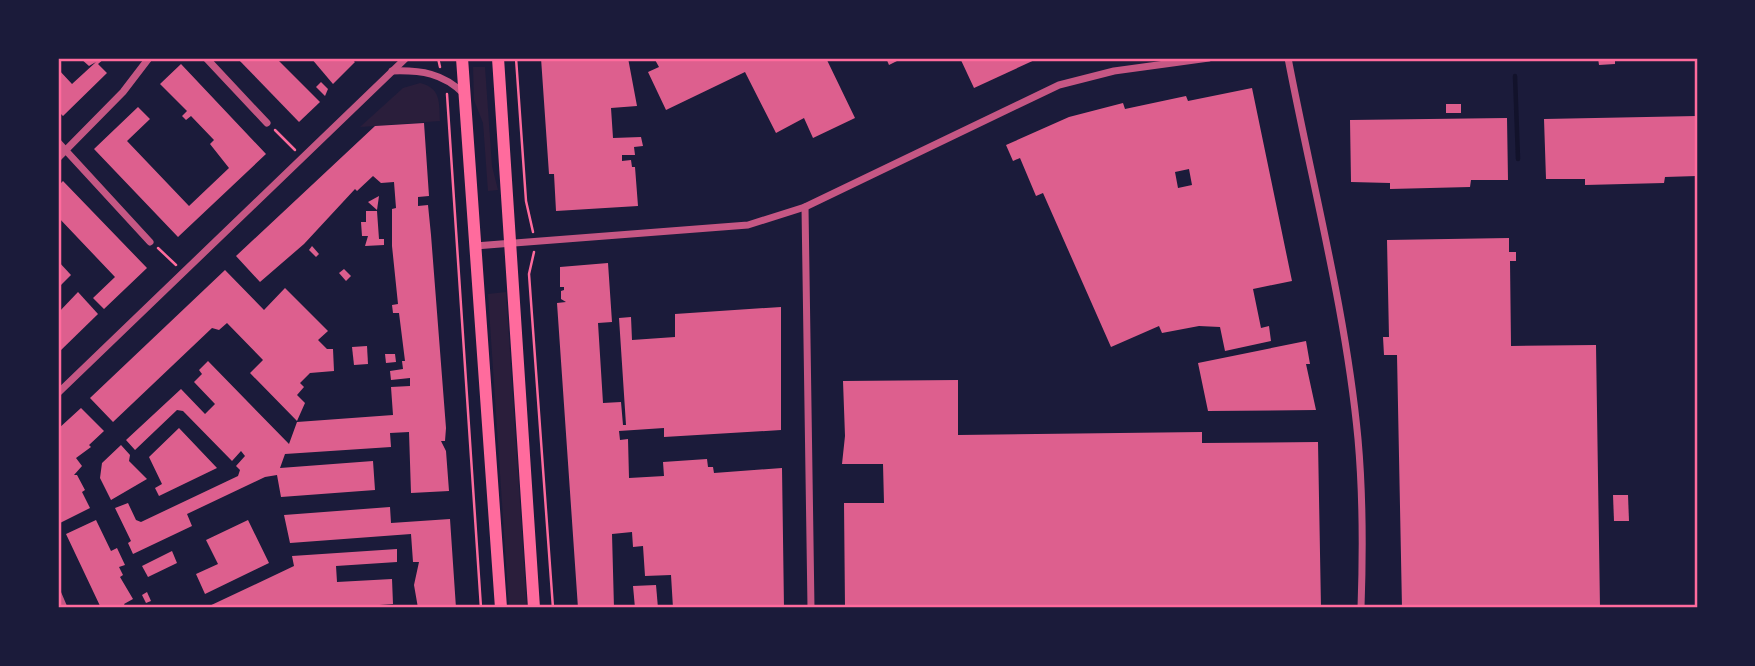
<svg xmlns="http://www.w3.org/2000/svg" width="1755" height="666" viewBox="0 0 1755 666" font-family="Cabin,sans-serif">
<rect width="100%" height="100%" fill="#1b1b3a"/>
<g fill="#2a1e3b">
<path d="M473,67H485L492,166L498,190L488,191L483,123L474,100Z"/>
<path d="M420,83C441,88 439,102 440,121L360,127L403,88Z"/>
<path d="M506,292L527,608H509L488,294Z"/>
</g>
<g fill="none" stroke-linecap="round" stroke-linejoin="round">
<path stroke="#12122b" stroke-width="4.5" d="M1515,76L1518,159"/>
</g>
<g fill="#dd5f8e" fill-rule="evenodd">
<path d="M80,58H105L98,64L107,73L63,116L58,111V69L72,84L96,62L89,66Z"/>
<path d="M237,58H276L320,102L299,122Z"/>
<path d="M311,58H350L355,62L333,84Z"/>
<path d="M541,58H628L637,106L611,108L613,138L641,137L643,146L634,147L635,155H622V161L631,160L632,167H635L638,206L556,211L554,174H549Z"/>
<path d="M654,58H826L855,118L813,138L804,118L776,133L745,72L666,110L648,72L659,67Z"/>
<path d="M886,58H903L889,65Z"/>
<path d="M960,58H1039L974,88Z"/>
<path d="M1598,58H1615V64L1599,65Z"/>
<path d="M181,64L266,154L178,237L94,149L138,107L150,119L127,141L189,206L229,168L210,144L214,140L191,116L186,120L182,116L187,111L160,84Z"/>
<path d="M321,82L328,89L325,96L316,87Z"/>
<path d="M1252,88L1292,281L1253,289L1261,328L1269,326L1271,341L1225,351L1220,327L1199,326L1162,333L1159,326L1111,347L1043,193L1036,196L1020,158L1013,161L1006,145L1069,117L1123,103L1125,109L1186,96L1188,101ZM1189,169L1192,185L1178,188L1175,172Z"/>
<rect x="1446" y="104" width="15" height="9"/>
<path d="M1697,116V176L1665,177L1664,183L1585,185V179H1546L1544,119Z"/>
<path d="M1507,118L1508,180H1471L1470,187L1390,189V183L1351,182L1350,120Z"/>
<path d="M424,123L429,196L418,197V206L428,205L431,235L446,428L445,441H441L446,451L449,491L411,493L409,432L390,433L391,447L285,454L280,468L373,461L375,490L281,497L277,475L265,477L187,514L192,526L133,554L128,543L131,541L115,508L128,503L136,520L141,522L238,476L240,470L236,466L245,456L241,451L232,461L183,411L177,410L135,450L126,440L181,389L205,414L215,404L194,382L202,374L199,370L208,361L289,444L297,422L393,415L391,387L410,386V378L391,380L390,371L403,369L402,361H405L399,313H393L392,305L398,304L392,246V209L396,208L394,182L381,183L373,176L357,191L355,189L304,244L260,282L236,256L375,126Z"/>
<path d="M63,181L147,268L104,309L93,298L115,277L58,217V186Z"/>
<path d="M379,196L377,210L368,202Z"/>
<path d="M366,211H377L379,239H384V245L365,246L368,236H362L361,222H366Z"/>
<path d="M1509,238V252H1516V261H1510L1511,346L1596,345L1600,608H1402L1397,355H1384L1383,337H1389L1387,240Z"/>
<path d="M312,246L319,254L316,257L309,250Z"/>
<path d="M58,261L71,275L58,288Z"/>
<path d="M608,263L612,322L598,323L603,403L621,402L623,425H626L619,318L631,317L632,340L675,337V314L781,307V430L664,437V428L619,431L620,440L628,439L629,478L664,476L663,462L707,459L708,467H713L714,473L782,468L784,608H673L671,575L645,576L643,546L633,547L632,532L612,534L614,608H578L557,303L566,302L561,299V291L564,290V287H560V267Z"/>
<path d="M344,269L351,276L346,281L339,273Z"/>
<path d="M225,270L264,310L285,288L328,331L318,340L327,349H333L334,371L310,373L300,383L304,387L297,395L305,403L297,421L250,373L263,360L227,323L219,330L212,328L113,422L90,398Z"/>
<path d="M78,292L98,314L58,353V313Z"/>
<path d="M1306,341L1310,364H1306L1316,410L1208,411L1198,363Z"/>
<path d="M367,346L368,364L354,365L352,347Z"/>
<path d="M385,354H395L396,362L386,363Z"/>
<path d="M958,380V435L1202,432V443L1318,442L1321,608H845L844,503H884L883,464H842L845,436L843,381Z"/>
<path d="M81,408L104,431L89,445L91,447L76,458L82,466L74,475H77L85,490L82,492L90,508L60,523L58,429Z"/>
<path d="M179,428L217,468L159,496L155,488L162,484L149,457Z"/>
<path d="M121,445L130,455L129,461L147,479L111,500L100,478L102,463Z"/>
<path d="M1613,495H1628L1629,521H1614Z"/>
<path d="M390,507L391,523L450,519L456,608H418L414,585L419,562H413L411,534L290,543L284,515Z"/>
<path d="M96,520L111,551L117,548L125,565L119,567L123,575L120,577L133,599L124,604L126,608H101L66,534Z"/>
<path d="M248,520L269,563L205,594L196,574L218,564L206,540Z"/>
<path d="M397,549V562L336,566L337,582L392,579L393,604L339,608H205L294,566L292,556Z"/>
<path d="M172,551L177,563L148,577L142,566Z"/>
<path d="M656,585L658,608H635L633,586Z"/>
<path d="M147,592L151,601L146,603L142,595Z"/>
</g>
<g fill="none" stroke-linecap="round" stroke-linejoin="round">
<g stroke="#ff6b9d" stroke-width="2.5">
<path d="M438,58L440,67"/>
<path d="M516,58L526,201L533,232"/>
<path d="M447,94L481,608"/>
<path d="M275,130L295,150"/>
<path d="M158,248L176,265"/>
<path d="M534,252L529,274L553,608"/>
</g>
<g stroke="#c65784" stroke-width="7">
<path d="M206,58L267,123"/>
<path d="M1288,58C1312,184 1346,311 1358,439C1363,495 1363,552 1361,608"/>
<path d="M392,71C421,70 443,73 464,94"/>
<path d="M58,142L150,242"/>
<path d="M58,158L123,92L149,58"/>
<path d="M805,207L811,608"/>
<path d="M475,246L748,225L805,207L1059,85L1114,71L1209,58"/>
<path d="M58,393L406,58"/>
<path d="M58,594L64,608"/>
</g>
<g stroke="#ff6b9d" stroke-width="12">
<path d="M462,58L501,608"/>
<path d="M498,58L534,608"/>
</g>
</g>
<rect width="1755" height="666" fill="none" stroke="#1b1b3a" stroke-width="119"/>
<rect x="60" y="60" width="1636" height="546" fill="none" stroke="#ff6b9d" stroke-width="2.5"/>
</svg>
